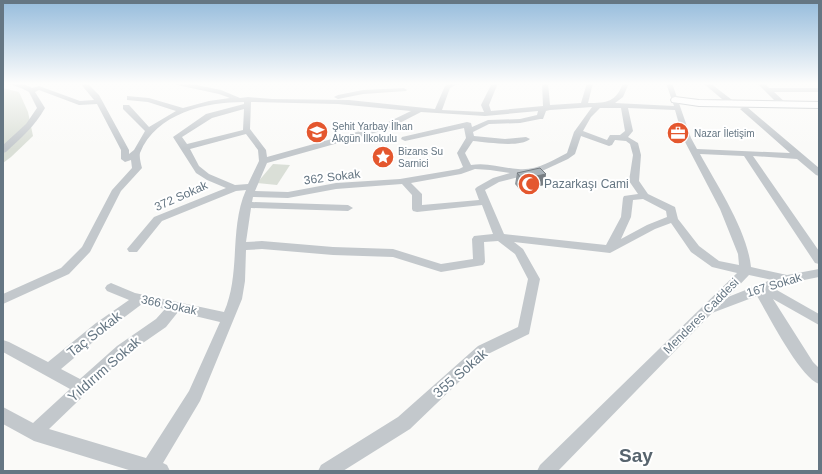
<svg xmlns="http://www.w3.org/2000/svg" width="822" height="474" viewBox="0 0 822 474" font-family="Arial,sans-serif">
<rect width="100%" height="100%" fill="#fafaf8"/>
<g fill="#dadfd7">
<path d="M3,88L19,92L28,112L33,136L11,157L3,163Z"/>
<path d="M273,164L290,165L277,185L257,183Z"/>
</g>
<g fill="none" stroke-linecap="round" stroke-linejoin="round">
<g stroke="#b5babe" stroke-width="2">
<path id="major" d="M675,97L699,100L819,102V108L699,106L672,102L671,100L672,98Z"/>
</g>
<g fill="#c3c8cc" fill-rule="evenodd">
<path d="M6,83C16,83 23,83 32,88L39,86L80,101L94,100L80,83H87L99,95L129,150V154L134,150L145,131L123,109V105H129L149,127L176,111L148,102L127,100V96L149,98L183,108L209,101L230,98L219,94L177,85L174,83H187L221,90L240,98L248,97L272,99L349,100L435,109L445,86L451,83H459L450,88L442,110L484,112L481,105L492,83H498L489,105L491,111L543,106L542,83H548L550,105L581,103L587,83H593L588,103C607,103 616,102 623,83H629L623,97L615,103L674,106L666,83H672L691,138L697,149L790,153L740,109L744,107H747L819,168V176L816,175L797,159L753,156L819,251V264L815,263L744,156L700,154C718,187 747,230 751,267L787,275L819,269V277L789,283L775,289L819,314V325L773,299L813,362L819,368V384C799,376 769,316 757,296L712,313L558,471H537L540,465L737,273L712,267L691,252L671,223L655,229L610,253L514,242L523,249L540,279L529,334L488,354L410,429L343,471H318L321,465L398,417L478,346L518,327L528,279L515,254L498,241L484,242L485,262L483,265L441,272L393,257L333,255L262,249L246,250L245,281L242,299L200,401L163,463L167,465L170,471H132L34,441L3,424V407L33,423L70,389L3,352V340L9,342L48,362L96,323L129,300L107,291L105,288L107,285L111,283L135,293L224,312C241,274 229,228 246,190L236,191L162,221L137,252H129L127,249L154,217L226,188L207,180L196,173L173,137L206,114L244,104V102C206,102 156,113 140,153C139,157 141,164 142,168L121,191L90,252L69,274L3,304V294L61,268L82,247L112,190L132,168L131,160L125,162L121,159V150L97,104L79,105L39,90L35,92L45,108C35,126 21,138 6,152L3,153V145L26,124L37,108L29,92L21,88ZM251,102L338,104L411,111L382,125L267,157L266,150L250,129ZM592,107L574,132L567,153C552,161 536,171 518,169C502,168 487,162 471,165L465,153L473,141C486,142 520,148 530,139L526,137L505,139L474,136L473,132L489,124L520,123L540,119H543L546,111L550,110ZM600,108H621L625,131L620,135H610L607,140L583,131L591,117ZM628,108L675,110L683,138L720,209L738,254L739,265L719,261L699,246L678,219L675,207L648,194L639,181L641,155L638,143L628,137L633,131ZM244,109L243,130L187,144L182,137L212,118ZM538,111L537,115L520,119L488,120L472,127L471,123L467,122L402,137L401,139L405,141L464,128L466,138L457,153L463,167L459,169L400,179L336,183L288,192L255,191L267,163L388,129L421,112L485,116ZM246,134L258,150L259,161L248,184L235,185L209,174L199,166L190,149ZM581,136L609,146L612,145L615,140L626,141L630,144L633,155L629,181L638,194L624,196L623,198L621,217L606,245L504,234L485,190L499,182L542,171L568,159L575,154ZM475,169L490,170L510,173L493,178L477,187L475,189L479,200L422,205V194L411,183L461,174ZM402,184L412,195V209L413,211L417,212L482,205L493,234L474,236L472,239L473,259L441,264L393,249L333,247L262,241L246,242L251,208L348,211L353,208L348,205L252,202L253,197L288,198L336,189ZM643,199L666,211L667,217L647,225L621,239L631,217L633,200ZM749,275L772,280L755,285L753,287L728,297ZM142,304L165,309L156,319L117,346L80,379L61,369L106,331ZM178,312L220,322L189,391L146,458L49,429L127,354L166,327Z"/>
<path d="M703,83H710L736,103L735,105H729Z"/>
<path d="M757,83H764L769,88H819V92H774L787,104L783,106H780Z"/>
<path d="M404,88L407,90L406,91L363,94L338,99L334,97L338,95L363,90Z"/>
</g>
<use href="#major" fill="#fff" fill-rule="evenodd"/>
</g>
<path fill="#929a9f" d="M517,173L546,174L544,185L520,190L515,184Z"/>
<path fill="#777d82" d="M546,174L544,185L520,190L522,179Z"/>
<path fill="#aab3b9" stroke="#777d82" d="M540,168L546,174L522,179L517,173Z"/>
<linearGradient id="sky" x2="0" y2="1"><stop stop-color="#96bcdc"/><stop offset="0.56" stop-color="#fdfdfc"/><stop offset="1" stop-color="#fdfdfc" stop-opacity="0"/></linearGradient>
<rect width="822" height="149" fill="url(#sky)"/>
<defs>
<g id="school-disc" transform="scale(1.15)"><circle r="9.5" fill="#e4572e" stroke="#fff"/><path d="M0-5L7-2L0 1L-7-2ZM-4 1L0 2.5L4 1V4Q0 6-4 4Z" fill="#fff"/></g>
<g id="office-disc" transform="scale(1.15)"><circle r="9.5" fill="#e4572e" stroke="#fff"/><path d="M-6-3h4V-5.5h4V-3h4V5H-6ZM-1-4.5V-3h2v-1.5ZM-6 0V1H6V0Z" fill="#fff"/></g>
<g id="sight-disc" transform="scale(1.15)"><circle r="9.5" fill="#e4572e" stroke="#fff"/><path d="M0-6L1.8-2.2L6-1.7L2.9 1.2L3.7 5.4L0 3.3L-3.7 5.4L-2.9 1.2L-6-1.7L-1.8-2.2Z" fill="#fff"/></g>
<g id="mosque-disc" transform="scale(1.15)"><circle r="9.5" fill="#e4572e" stroke="#fff"/><path d="M3.5-4.9A6 6 0 1 0 3.5 4.9A5 5 0 1 1 3.5-4.9Z" fill="#fff"/></g>
</defs>
<g fill-rule="evenodd">
<use href="#school-disc" x="317" y="132"/>
<use href="#office-disc" x="678" y="133"/>
<use href="#sight-disc" x="383" y="157"/>
<use href="#mosque-disc" x="529" y="184"/>
</g>
<g text-anchor="middle" stroke-width="4" stroke-linejoin="round" paint-order="stroke">
<g font-size="10" fill="#657683" stroke="#fff" text-anchor="start">
<text x="332" y="130">Şehit Yarbay İlhan<tspan x="332" dy="12">Akgün İlkokulu</tspan></text>
<text x="694" y="137">Nazar İletişim</text>
<text x="398" y="155">Bizans Su<tspan x="398" dy="12">Sarnici</tspan></text>
</g>
<g font-size="12" fill="#657683" stroke="#fff">
<text transform="translate(332 177) rotate(-7)" y="4">362 Sokak</text>
<text transform="translate(181 196) rotate(-24)" y="4">372 Sokak</text>
<text transform="translate(774 285) rotate(-17)" y="4">167 Sokak</text>
<text transform="translate(169 305) rotate(12)" y="4">366 Sokak</text>
<text transform="translate(701 316) rotate(-45)" y="4">Menderes Caddesi</text>
</g>
<g font-size="12" fill="#657683" stroke="#fff" text-anchor="start">
<text x="544" y="188">Pazarkaşı Cami</text>
</g>
<g font-size="14" fill="#657683" stroke="#fff">
<text transform="translate(94 334) rotate(-38)" y="5">Taç Sokak</text>
<text transform="translate(104 369) rotate(-41)" y="5">Yıldırım Sokak</text>
<text transform="translate(460 373) rotate(-41)" y="5">355 Sokak</text>
</g>
<g font-size="19" font-weight="bold" fill="#57646e" stroke="#fff">
<text x="636" y="462">Say</text>
</g>
</g>
<rect width="822" height="474" fill="none" stroke="#657683" stroke-width="8"/>
</svg>
